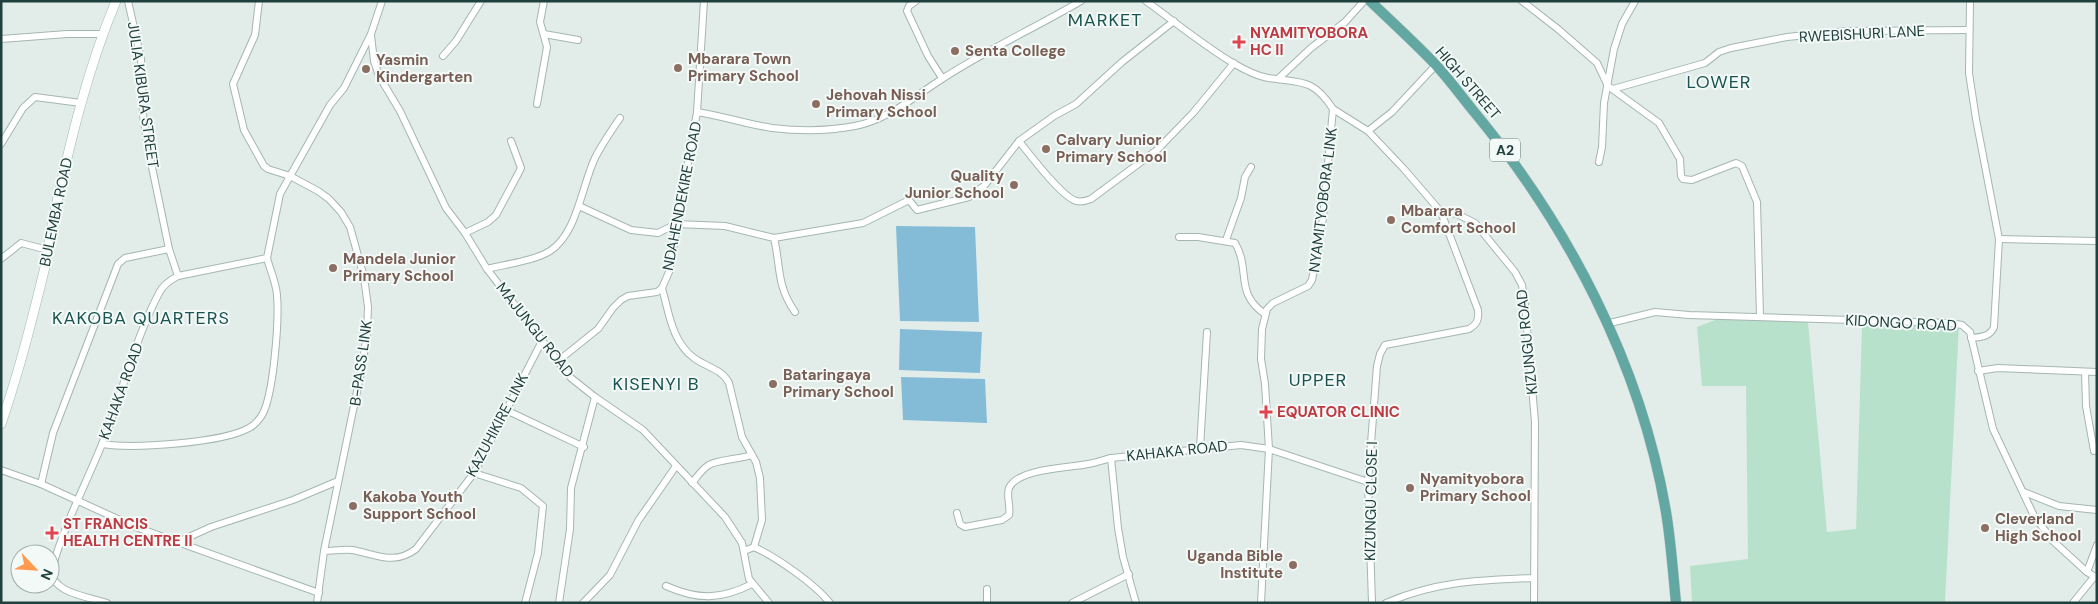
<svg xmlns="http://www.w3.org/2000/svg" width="2098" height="604" viewBox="0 0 2098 604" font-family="'DM Sans',sans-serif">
<rect width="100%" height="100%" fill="#e2edea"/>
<path fill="#b8e1cb" d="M1720,318L1808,322L1827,532L1856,529L1862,325L1959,324L1945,603H1692L1690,566L1748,559L1746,386H1702L1697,327Z"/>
<g fill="#84bcd8">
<path d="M896,226L975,227L979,322L900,321Z"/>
<path d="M900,329L982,332L980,373L899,370Z"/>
<path d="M901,377L985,379L987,423L903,420Z"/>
</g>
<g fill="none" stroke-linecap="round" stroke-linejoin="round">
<g stroke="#a4b6b3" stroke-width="8">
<g id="minor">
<path d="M128,1L141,59L143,115L148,148L169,249L178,276"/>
<path d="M259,1L255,35L233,84L244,130L264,166L268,169L290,176L318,191L329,199L341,212L350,227L364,277L368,307L367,334L362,367L324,551L317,603"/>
<path d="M916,1L909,6L907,11L928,56L942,78"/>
<path d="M1146,1C1175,22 1203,45 1233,63C1243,69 1257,76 1268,78C1301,83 1313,78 1333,109L1323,218L1312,280L1308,286L1273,303L1267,309L1262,329L1261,359L1265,384L1269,449L1261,603"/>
<path d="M1522,1L1558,29L1597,63L1607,84"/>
<path d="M1970,1L1969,73L1976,119L1999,239L1994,327C1990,337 1981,337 1971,338"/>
<path d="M544,34L578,40"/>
<path d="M371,35L374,61L379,76L400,111L446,208L465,233L487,269L571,378L595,397L643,430L725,517L742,543L749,579L769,603"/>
<path d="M1,39L67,34H103"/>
<path d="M443,56L456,41L481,1"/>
<path d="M1279,78L1311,48L1345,22L1364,1"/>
<path d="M1608,86L1659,123L1680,159L1681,176L1683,179L1692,180L1736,163L1742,166L1757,202L1760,316"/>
<path d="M1613,89L1705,63L1719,52L1731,48L1787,37L1848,31L1969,30"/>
<path d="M537,104L547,47L540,22L544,1"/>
<path d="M1333,109L1368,131L1404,169L1441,212L1457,214L1475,223L1515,272L1522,285L1525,305L1535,422L1534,603"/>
<path d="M697,112C722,116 747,124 772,128C798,131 829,131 855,126C888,120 915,96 942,79C986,50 1035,28 1081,1"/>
<path d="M1368,131L1392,112L1436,65"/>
<path d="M1019,141C1030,155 1061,196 1076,201C1081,202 1086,201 1091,199L1157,150L1193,113L1234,63"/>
<path d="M1,144L23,108L35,97L81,103"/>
<path d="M1599,162L1602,147L1604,103L1614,49L1622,24L1635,1"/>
<path d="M579,206L631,230L658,233L676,224L725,226L774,238C781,267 776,285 795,312"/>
<path d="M465,233L488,222L496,215L518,174L521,168L511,141"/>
<path d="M1179,237H1198L1235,243C1251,270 1234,293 1265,314"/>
<path d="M774,238L863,223L909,200L917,210L969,197L984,186L1019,141L1054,116L1076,104L1122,62L1174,21"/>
<path d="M1999,239L2097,241"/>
<path d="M1226,240L1241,198L1245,177L1251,167"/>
<path d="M1,259L21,243L48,250"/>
<path d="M487,269C506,264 534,261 550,251C577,234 582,185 595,158C602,144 611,131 620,118"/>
<path d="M662,288C669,313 672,342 694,358C706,367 722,369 729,383L742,437L756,462L760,478L762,520L754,547L744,551"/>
<path d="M1606,324L1655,312L1689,315L1950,323L1962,325L1970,332L1993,429L2034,516L2053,541L2087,572L2097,578"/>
<path d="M558,361L598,329L613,308L621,300L628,296L657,292L662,288L669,272L697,112L704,1"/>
<path d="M1978,371L1998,368L2097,372"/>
<path d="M2085,372L2086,406L2094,451"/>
<path d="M506,410L584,447"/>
<path d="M102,444C133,449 222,443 249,428C253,426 257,422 260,418C274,401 279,318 277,295C276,282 270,270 267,258"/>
<path d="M1200,448L1207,332"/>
<path d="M1,470L41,484L133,526L319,593"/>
<path d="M474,473L521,488L543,506L538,553L525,603"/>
<path d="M692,483C697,477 702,469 709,465C716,460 740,459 752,455"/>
<path d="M41,484L53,433L118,264L125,258L169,249"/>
<path d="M2024,492L2059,506L2097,510"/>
<path d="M957,513L960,524L965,527L1002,520L1009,515C1011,506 1006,496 1009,488C1018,468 1070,468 1088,464C1096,463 1103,460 1111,458"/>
<path d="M178,542L211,527L293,500L338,481"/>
<path d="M754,547C776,557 815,584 830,603"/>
<path d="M324,551C333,551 343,549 352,550C376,554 394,566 416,549L474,473L542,341"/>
<path d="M2087,572L2097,545"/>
<path d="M666,586C698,600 720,600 752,584"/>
<path d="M987,589V603"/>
<path d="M107,603C90,597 49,593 52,569C64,525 85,486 102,444C122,395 134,341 159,293C163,285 170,280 178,276L267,258L280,194L330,105L344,88L371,34L382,1"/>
<path d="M559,603L570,529L571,488L595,397"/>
<path d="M583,603L610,575L638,521L676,466"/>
<path d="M1072,603L1129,574"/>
<path d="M1136,603L1123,557L1118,528L1111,458L1241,445L1269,449L1368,482"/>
<path d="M1372,603L1368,482L1377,366L1380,354L1385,345L1469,329C1477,324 1479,320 1478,310L1441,212"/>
<path d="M1386,603C1437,581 1480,580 1534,578"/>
<path d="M2073,603L2094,577"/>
</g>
</g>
<g stroke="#9fbab5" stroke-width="10">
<path id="secondary" d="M1,424C19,372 32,320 45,267C49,250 50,232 54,215C70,143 87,70 116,1"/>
</g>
<g stroke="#c1cac9" stroke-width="11">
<path id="primary" d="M1370,1C1392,22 1414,42 1435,64C1448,78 1459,93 1471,108C1567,223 1641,364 1666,512C1671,542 1673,573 1676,603"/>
</g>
<use href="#minor" stroke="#fff" stroke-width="6"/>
<use href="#secondary" stroke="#fff" stroke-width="9"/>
<use href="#primary" stroke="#62a7a2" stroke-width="10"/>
</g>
<g fill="#e0444e" stroke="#f3f9f7" stroke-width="2">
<path d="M1236.5 34.5h5v5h5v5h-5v5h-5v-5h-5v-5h5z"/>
<path d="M1263.5 404.5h5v5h5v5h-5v5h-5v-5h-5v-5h5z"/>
<path d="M49.5 525.5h5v5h5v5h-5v5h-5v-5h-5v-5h5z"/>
</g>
<g fill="#8d6e63" stroke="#f3f9f7" stroke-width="2">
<circle cx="955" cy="51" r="5"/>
<circle cx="678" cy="68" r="5"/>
<circle cx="366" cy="69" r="5"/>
<circle cx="816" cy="104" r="5"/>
<circle cx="1046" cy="149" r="5"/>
<circle cx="1014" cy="185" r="5"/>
<circle cx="1391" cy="220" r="5"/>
<circle cx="333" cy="268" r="5"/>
<circle cx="773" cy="384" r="5"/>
<circle cx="1410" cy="488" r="5"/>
<circle cx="353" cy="506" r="5"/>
<circle cx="1985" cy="528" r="5"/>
<circle cx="1293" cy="565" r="5"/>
</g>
<g text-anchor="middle" stroke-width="4" stroke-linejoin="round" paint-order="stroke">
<rect fill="#f3f9f7" stroke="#5f7875" stroke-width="1" x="1490" y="138.5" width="30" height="23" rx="4"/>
<g font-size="14" font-weight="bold" fill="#20403d">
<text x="1505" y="155">A2</text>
</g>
<g font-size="15" font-weight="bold" fill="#be3a42" stroke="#f3f9f7" text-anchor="start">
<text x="1250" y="38">NYAMITYOBORA<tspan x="1250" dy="17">HC II</tspan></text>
<text x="1277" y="417">EQUATOR CLINIC</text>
<text x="63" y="529">ST FRANCIS<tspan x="63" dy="17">HEALTH CENTRE II</tspan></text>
</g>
<g font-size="15" fill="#20403d" stroke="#f3f9f7">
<text transform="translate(1862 34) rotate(-3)" y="5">RWEBISHURI LANE</text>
<text transform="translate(1468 83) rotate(49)" y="5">HIGH STREET</text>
<text transform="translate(143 95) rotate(82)" y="5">JULIA KIBURA STREET</text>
<text transform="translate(682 196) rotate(-79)" y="5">NDAHENDEKIRE ROAD</text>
<text transform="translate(1323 200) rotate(-83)" y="5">NYAMITYOBORA LINK</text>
<text transform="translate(56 212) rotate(-78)" y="5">BULEMBA ROAD</text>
<text transform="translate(1901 323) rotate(3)" y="5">KIDONGO ROAD</text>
<text transform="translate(535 330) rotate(52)" y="5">MAJUNGU ROAD</text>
<text transform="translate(1527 342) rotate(-96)" y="5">KIZUNGU ROAD</text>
<text transform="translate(361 363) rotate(-82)" y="5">B-PASS LINK</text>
<text transform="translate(121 391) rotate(-70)" y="5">KAHAKA ROAD</text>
<text transform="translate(497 425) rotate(-62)" y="5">KAZUHIKIRE LINK</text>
<text transform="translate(1177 451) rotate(-6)" y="5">KAHAKA ROAD</text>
<text transform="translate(1371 501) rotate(-89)" y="5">KIZUNGU CLOSE I</text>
</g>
<g font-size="15" font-weight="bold" fill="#785e54" stroke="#f3f9f7" text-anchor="start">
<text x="965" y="56">Senta College</text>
<text x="688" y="64">Mbarara Town<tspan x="688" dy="17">Primary School</tspan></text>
<text x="376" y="65">Yasmin<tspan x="376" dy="17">Kindergarten</tspan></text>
<text x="826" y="100">Jehovah Nissi<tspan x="826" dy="17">Primary School</tspan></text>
<text x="1056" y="145">Calvary Junior<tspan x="1056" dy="17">Primary School</tspan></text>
<text x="1004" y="181" text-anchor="end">Quality<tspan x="1004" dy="17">Junior School</tspan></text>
<text x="1401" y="216">Mbarara<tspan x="1401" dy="17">Comfort School</tspan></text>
<text x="343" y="264">Mandela Junior<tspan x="343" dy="17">Primary School</tspan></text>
<text x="783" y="380">Bataringaya<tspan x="783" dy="17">Primary School</tspan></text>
<text x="1420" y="484">Nyamityobora<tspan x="1420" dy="17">Primary School</tspan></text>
<text x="363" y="502">Kakoba Youth<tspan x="363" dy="17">Support School</tspan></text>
<text x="1995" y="524">Cleverland<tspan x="1995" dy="17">High School</tspan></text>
<text x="1283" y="561" text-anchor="end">Uganda Bible<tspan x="1283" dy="17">Institute</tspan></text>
</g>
<g font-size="18" letter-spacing="1" fill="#1a5451" stroke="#f3f9f7">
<text x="1105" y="26">MARKET</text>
<text x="1719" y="88">LOWER</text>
<text x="141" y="324">KAKOBA QUARTERS</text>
<text x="1318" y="386">UPPER</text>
<text x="656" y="390">KISENYI B</text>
</g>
</g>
<rect width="2098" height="604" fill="none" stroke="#20403d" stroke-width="5"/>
<g transform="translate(35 569) rotate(115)"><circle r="24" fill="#f3f9f7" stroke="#9fafad"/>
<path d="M0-4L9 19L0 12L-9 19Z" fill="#ff9a4e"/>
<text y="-8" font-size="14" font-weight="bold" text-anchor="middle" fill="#20403d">N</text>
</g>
</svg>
